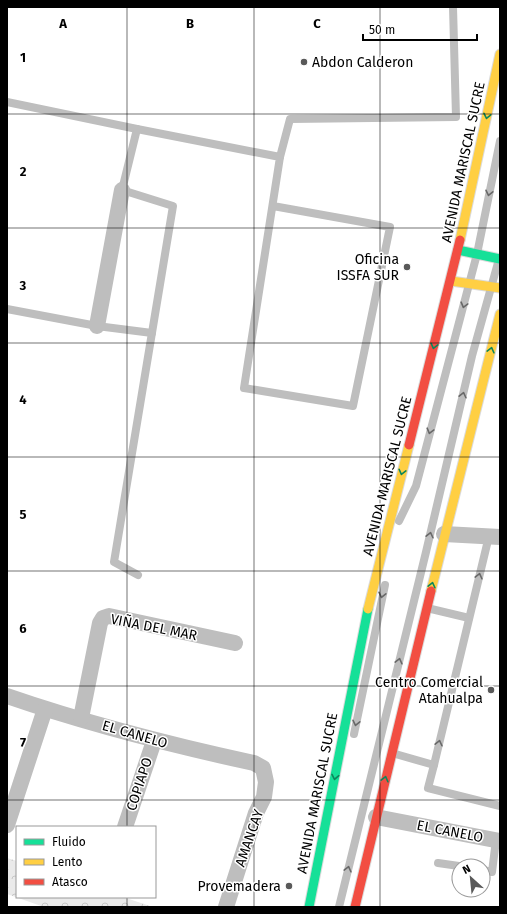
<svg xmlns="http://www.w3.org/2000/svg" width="507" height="914" viewBox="0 0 507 914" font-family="'Fira Sans',sans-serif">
<defs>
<pattern id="forest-crowns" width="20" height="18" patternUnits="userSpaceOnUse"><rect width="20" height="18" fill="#eaeaea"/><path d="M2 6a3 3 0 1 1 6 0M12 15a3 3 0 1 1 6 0" fill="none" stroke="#c7c7c7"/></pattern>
</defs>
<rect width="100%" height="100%" fill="#fff"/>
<path fill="url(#forest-crowns)" d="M7,858L17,861V897H123L153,907H44L7,894Z"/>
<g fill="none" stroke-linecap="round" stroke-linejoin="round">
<g stroke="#dbdbdb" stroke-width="11">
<g id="fast">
<path d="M458,250L500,259"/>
<path d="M309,907L368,609"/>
</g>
</g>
<g stroke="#dbdbdb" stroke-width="11">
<g id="slow">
<path d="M460,240L500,54"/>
<path d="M451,281L500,288"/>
<path d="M431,591L500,314"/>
<path d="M368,609L409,445"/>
</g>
</g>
<g stroke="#dbdbdb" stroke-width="11">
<g id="jam">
<path d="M409,445L460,240"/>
<path d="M355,907L431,591"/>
</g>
</g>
<g stroke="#bebebe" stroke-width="8">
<path d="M7,102L137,129L122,190L173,206L114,562L138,575"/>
<path d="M137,129L280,157L244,388L353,406L390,227L273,206"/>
<path d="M280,157L290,119L456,117L453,7"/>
<path d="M7,309L97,326L152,333"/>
<path d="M399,521L416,486L477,254L500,141"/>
<path d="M427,608L469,618"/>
<path d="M354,734L385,585"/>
<path d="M392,753L434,765L489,536"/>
<path d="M434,765L428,788L500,806"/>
<path d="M438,863L459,866"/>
<path d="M483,870L492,872L496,840"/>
<path d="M339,907L426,552L472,356L499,259"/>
</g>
<g stroke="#bebebe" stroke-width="16">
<path d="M97,326L122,190"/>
<path d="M444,534L500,537"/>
<path d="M7,696C88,724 171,745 254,763L263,768L266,782L264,797L256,813L226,907"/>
<path d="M81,718L100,623L103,618L109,616L235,643"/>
<path d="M376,817L500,841"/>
<path d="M7,825L45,709"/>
<path d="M125,827L154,741"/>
</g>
<use href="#fast" stroke="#16e098" stroke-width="9"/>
<use href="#slow" stroke="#ffcf43" stroke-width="9"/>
<use href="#jam" stroke="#f24e42" stroke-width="9"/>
</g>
<defs><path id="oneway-chevron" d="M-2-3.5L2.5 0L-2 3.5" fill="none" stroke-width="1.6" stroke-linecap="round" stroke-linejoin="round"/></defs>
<g stroke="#0d865b">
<use href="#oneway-chevron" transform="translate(487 116) rotate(102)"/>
<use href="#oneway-chevron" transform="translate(434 346) rotate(104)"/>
<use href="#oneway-chevron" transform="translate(491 350) rotate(-76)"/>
<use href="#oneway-chevron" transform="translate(402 472) rotate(104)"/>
<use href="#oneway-chevron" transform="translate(432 585) rotate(-77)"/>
<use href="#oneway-chevron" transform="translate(335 777) rotate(101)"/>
<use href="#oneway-chevron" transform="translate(385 779) rotate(-76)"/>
</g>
<g stroke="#686868">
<use href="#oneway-chevron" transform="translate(489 193) rotate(102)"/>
<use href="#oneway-chevron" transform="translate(464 305) rotate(105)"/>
<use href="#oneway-chevron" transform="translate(463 395) rotate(-77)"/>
<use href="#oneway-chevron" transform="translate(430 431) rotate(105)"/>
<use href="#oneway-chevron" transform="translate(430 535) rotate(-77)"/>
<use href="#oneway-chevron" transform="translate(479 576) rotate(-76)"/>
<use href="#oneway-chevron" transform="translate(382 595) rotate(102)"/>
<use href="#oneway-chevron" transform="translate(399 661) rotate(-76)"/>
<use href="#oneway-chevron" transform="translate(356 723) rotate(102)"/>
<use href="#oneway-chevron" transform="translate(439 743) rotate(-77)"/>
<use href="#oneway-chevron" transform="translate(348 869) rotate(-76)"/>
</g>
<path fill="none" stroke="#000" stroke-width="1" stroke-opacity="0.55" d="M127,7V827M254,7V907M380,7V907M7,114H500M7,228H500M7,343H500M7,457H500M7,571H500M7,686H500M7,800H500M127,897V907"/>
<g fill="#595959" stroke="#fff" stroke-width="1.5">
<circle cx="304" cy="62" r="4"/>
<circle cx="407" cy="267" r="4"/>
<circle cx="491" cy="690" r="4"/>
<circle cx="289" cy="886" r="4"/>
</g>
<g text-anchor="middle" stroke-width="3" stroke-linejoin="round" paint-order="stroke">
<g font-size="14" fill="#000" stroke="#fff" text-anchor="end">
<text x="312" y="67" text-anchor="start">Abdon Calderon</text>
<text x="399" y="264">Oficina<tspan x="399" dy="16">ISSFA SUR</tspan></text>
<text x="483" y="687">Centro Comercial<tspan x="483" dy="16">Atahualpa</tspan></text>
<text x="281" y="891">Provemadera</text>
</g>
<g font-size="14" fill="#000" stroke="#fff">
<text transform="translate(463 162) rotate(-78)" y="5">AVENIDA MARISCAL SUCRE</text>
<text transform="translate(387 476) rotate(-76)" y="5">AVENIDA MARISCAL SUCRE</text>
<text transform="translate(154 627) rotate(11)" y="5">VIÑA DEL MAR</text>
<text transform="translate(135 734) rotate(16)" y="5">EL CANELO</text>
<text transform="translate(139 784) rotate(-72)" y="5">COPIAPO</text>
<text transform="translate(317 793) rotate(-79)" y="5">AVENIDA MARISCAL SUCRE</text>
<text transform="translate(450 831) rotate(11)" y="5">EL CANELO</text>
<text transform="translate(249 838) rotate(-71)" y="5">AMANCAY</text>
</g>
</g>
<g font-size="13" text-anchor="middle" font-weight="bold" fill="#000" stroke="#fff" stroke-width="3" stroke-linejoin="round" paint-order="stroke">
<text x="63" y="28">A</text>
<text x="190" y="28">B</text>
<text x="317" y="28">C</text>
<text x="23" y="62">1</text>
<text x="23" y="176">2</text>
<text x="23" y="290">3</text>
<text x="23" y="404">4</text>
<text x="23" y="519">5</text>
<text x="23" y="633">6</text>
<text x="23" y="747">7</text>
</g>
<rect width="507" height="914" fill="none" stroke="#000000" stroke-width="16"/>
<rect x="16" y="826" width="140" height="72" fill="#ffffff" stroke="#999999"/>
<rect x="24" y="839" width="20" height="6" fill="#16e098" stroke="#999999"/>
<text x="52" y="846" font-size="12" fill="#000000">Fluido</text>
<rect x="24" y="859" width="20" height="6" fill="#ffcf43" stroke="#999999"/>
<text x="52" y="866" font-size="12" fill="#000000">Lento</text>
<rect x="24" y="879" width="20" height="6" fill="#f24e42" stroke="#999999"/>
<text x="52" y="886" font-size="12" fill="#000000">Atasco</text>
<g transform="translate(471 878) rotate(333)"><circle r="19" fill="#ffffff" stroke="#999999"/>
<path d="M0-3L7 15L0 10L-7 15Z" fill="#595959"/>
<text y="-6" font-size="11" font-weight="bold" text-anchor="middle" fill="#000000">N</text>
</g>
<path d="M363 34v6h114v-6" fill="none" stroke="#000000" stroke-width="2"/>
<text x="369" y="34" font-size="12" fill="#000000" stroke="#ffffff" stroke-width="3" paint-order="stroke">50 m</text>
</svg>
